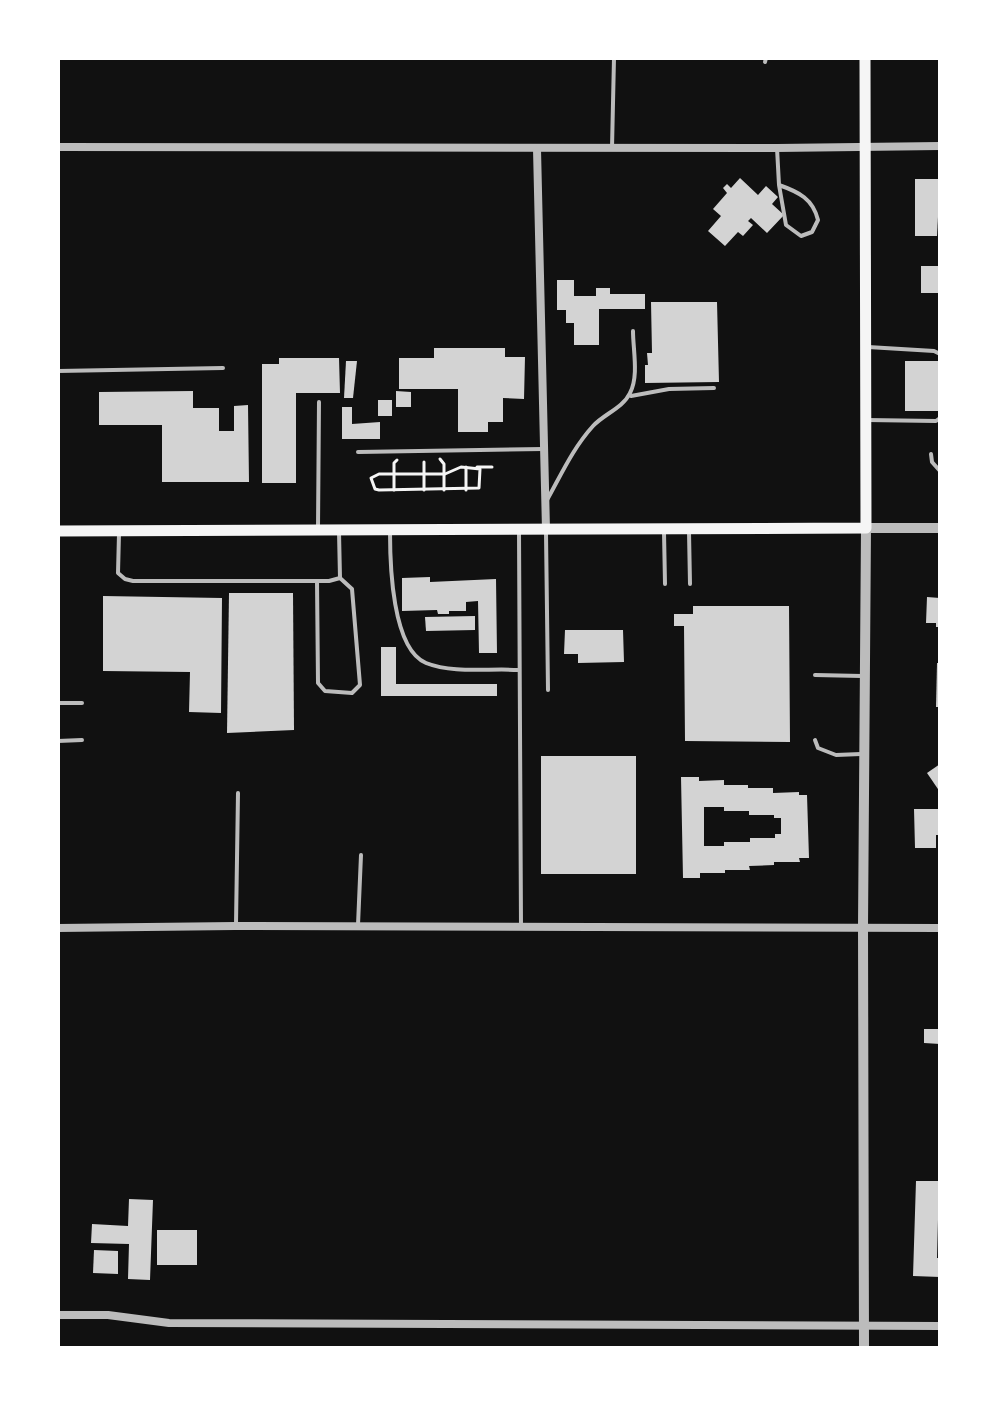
<svg xmlns="http://www.w3.org/2000/svg" width="998" height="1406" viewBox="0 0 998 1406" font-family="'Asap Condensed',sans-serif">
<rect width="100%" height="100%" fill="#111"/>
<g fill="#d3d3d3" fill-rule="evenodd">
<path d="M740,178L758,195L766,186L778,197L772,204L784,215L767,233L751,218L748,221L753,225L743,236L738,232L725,246L708,231L721,216L713,209L727,193L723,188L727,184L731,188Z"/>
<path d="M915,179H940L937,236H915Z"/>
<rect x="921" y="266" width="19" height="27"/>
<path d="M557,280H574V296H596V288H610V294H645V309H599V345H574V323H566V310H557Z"/>
<path d="M651,302H717L719,382L645,383V365H648L647,353H652Z"/>
<path d="M434,348H505V357H525L524,399L503,398V422H488V432H458V389H399V358H434Z"/>
<path d="M279,358H339L340,393H296V483H262V364H279Z"/>
<path d="M346,361H357L353,398H344Z"/>
<rect x="905" y="361" width="35" height="50"/>
<path d="M193,391V408H219V431H234V406L248,405L249,482H162V425H99V392Z"/>
<path d="M396,391L411,392V407H396Z"/>
<rect x="378" y="400" width="14" height="16"/>
<path d="M342,407H352V424L380,422V439H342Z"/>
<path d="M430,577V582L496,579L497,653H479L478,601L466,602V611H449V614H438L437,610L402,611V578Z"/>
<path d="M229,593H293L294,730L227,733Z"/>
<path d="M103,596L222,598L221,713L189,712L190,672L103,671Z"/>
<path d="M927,597L940,598V627H936V623H926Z"/>
<path d="M693,606H789L790,742L685,741L684,626H674V614H693Z"/>
<path d="M475,616V630L426,631L425,617Z"/>
<path d="M565,630H623L624,662L578,663V654H564Z"/>
<path d="M381,647H396V684H497V696H381Z"/>
<path d="M937,663H940V707H936Z"/>
<rect x="541" y="756" width="95" height="118"/>
<path d="M940,764V792L927,773Z"/>
<path d="M681,777H699V781L724,780V785H748V788H773V793L799,792V795H807L809,858H799L800,862H774V865L749,866L750,870H725V873H700V878H683ZM704,807H724V811H749V815H774V818H781V834H775V838H750V842H724V846H704Z"/>
<path d="M914,809H940V835H936V848H915Z"/>
<path d="M924,1029H940V1044L924,1043Z"/>
<path d="M916,1181H939L937,1258H940V1277L913,1276Z"/>
<path d="M129,1199L153,1200L150,1280L128,1279L129,1244L91,1243L92,1224L128,1226Z"/>
<rect x="157" y="1230" width="40" height="35"/>
<path d="M94,1250L118,1251V1274L93,1273Z"/>
</g>
<g fill="none" stroke-linecap="round" stroke-linejoin="round">
<g stroke="#f5f5f5" stroke-width="3">
<path d="M440,459L444,464V490"/>
<path d="M424,462V490"/>
<path d="M461,467L480,469L479,488L379,490L375,489L371,478L379,474H445Z"/>
<path d="M466,467V490"/>
<path d="M477,467H492"/>
<path d="M394,490V463L397,460"/>
</g>
<g stroke="#bcbcbc" stroke-width="4">
<path d="M765,62L766,58"/>
<path d="M612,148L614,58"/>
<path d="M777,148L779,185L786,225L801,236L812,232L818,220C813,199 799,192 779,185"/>
<path d="M868,347L934,351L940,354"/>
<path d="M58,371L223,368"/>
<path d="M631,396L669,389L714,388"/>
<path d="M867,420L936,421L940,418"/>
<path d="M358,452L543,449"/>
<path d="M931,454L932,462L940,471"/>
<path d="M547,500C561,475 573,448 593,426C604,414 623,408 630,393C639,376 633,350 633,331"/>
<path d="M318,528L319,402"/>
<path d="M339,532L340,578"/>
<path d="M390,532C390,564 392,649 426,663C454,674 489,668 518,670"/>
<path d="M519,532L521,926"/>
<path d="M664,532L665,584"/>
<path d="M689,532L690,584"/>
<path d="M546,533L548,690"/>
<path d="M119,534L118,573L125,579L133,581H329L340,578"/>
<path d="M317,581L318,683L325,691L352,693L360,685L352,589L340,578"/>
<path d="M815,675L862,676"/>
<path d="M58,703H82"/>
<path d="M815,740L818,748L836,755L861,754"/>
<path d="M58,741L82,740"/>
<path d="M236,924L238,793"/>
<path d="M358,925L361,855"/>
</g>
<g stroke="#bcbcbc" stroke-width="8">
<path d="M58,147L777,148L940,146"/>
<path d="M537,149L546,530"/>
<path d="M58,928L235,926L940,928"/>
<path d="M58,1315H108L169,1323L940,1326"/>
</g>
<path stroke="#bcbcbc" stroke-width="10" d="M864,1348L863,927L866,528H940"/>
<path stroke="#f5f5f5" stroke-width="11" d="M58,531L866,528L865,58"/>
</g>
<rect width="998" height="1406" fill="none" stroke="#ffffff" stroke-width="120"/>
</svg>
